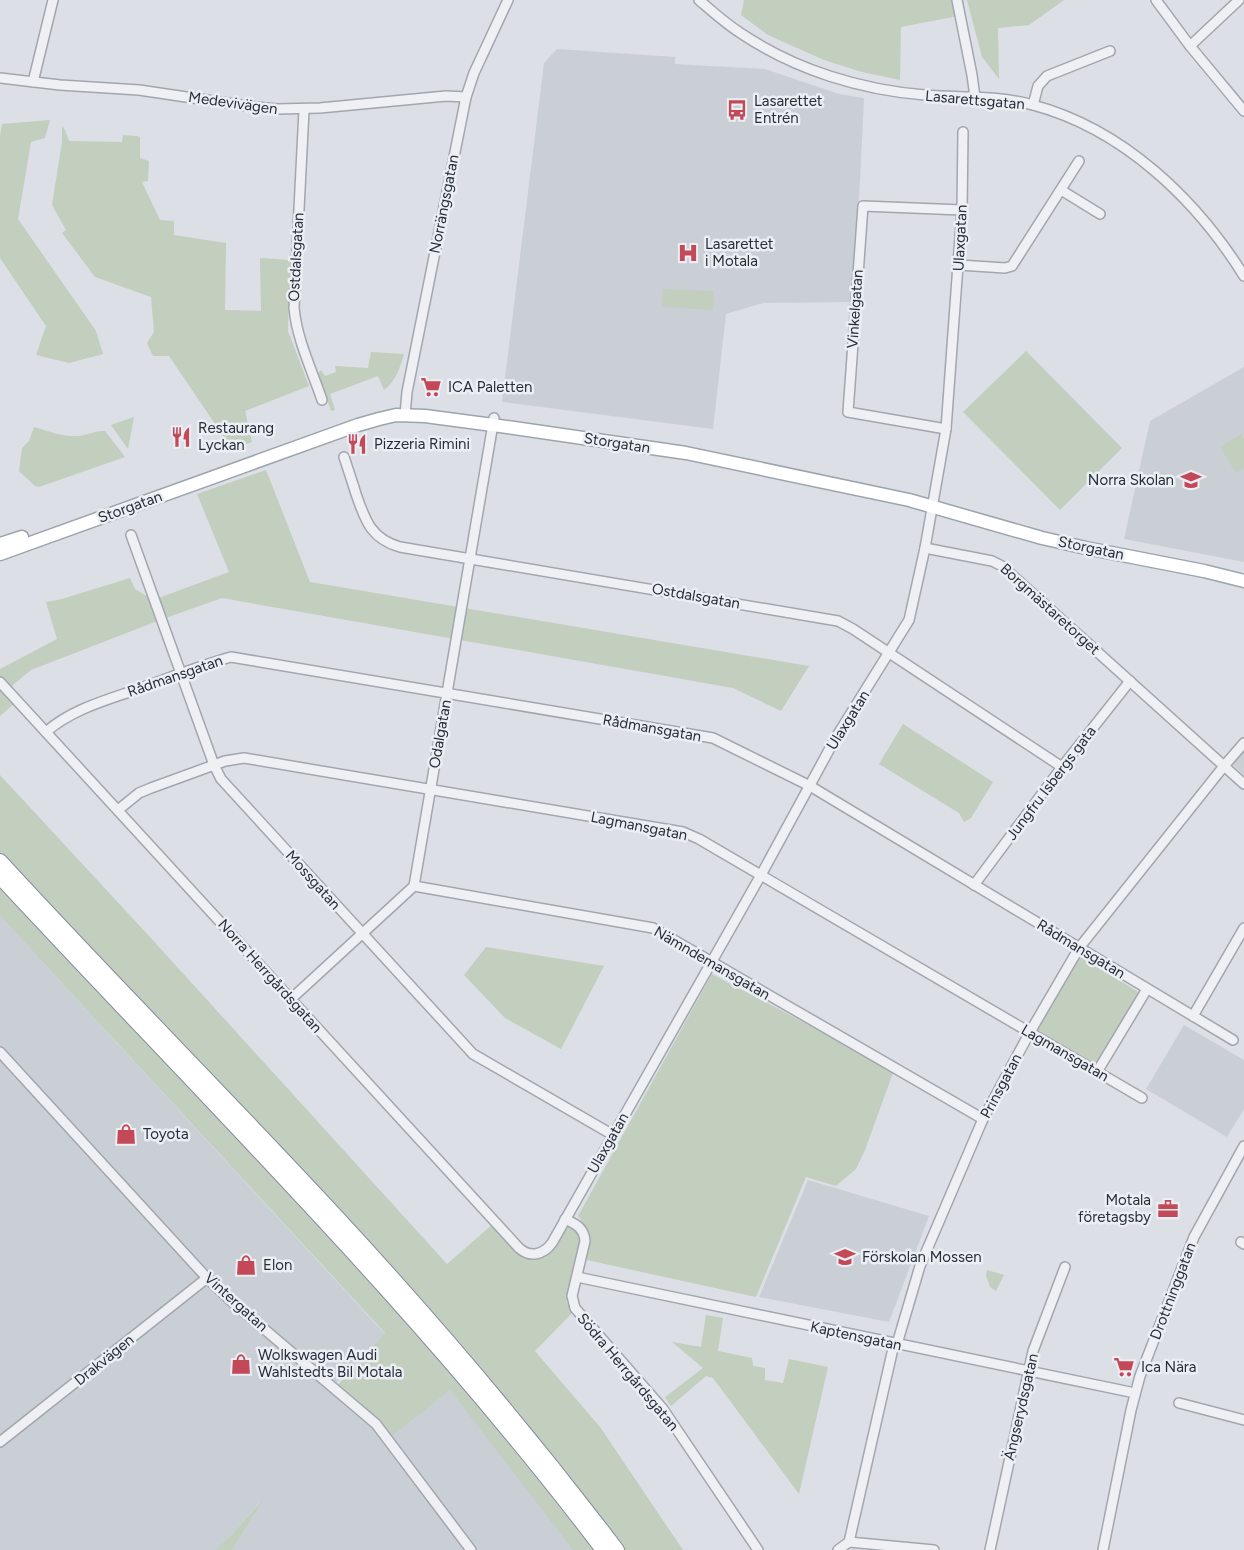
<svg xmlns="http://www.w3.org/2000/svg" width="1244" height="1550" viewBox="0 0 1244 1550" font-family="Figtree,sans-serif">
<rect width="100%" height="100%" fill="#dcdfe5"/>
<g fill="#cacfd6">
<path d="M557,49L675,57V64L765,69L839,94L864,98L854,302L763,303L726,314L713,429L502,402L544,63Z"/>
<path d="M1244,367V562L1124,539L1150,421Z"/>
<path d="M1244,748V775L1231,763Z"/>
<path d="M0,916L385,1334L333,1386L450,1390L579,1550H232L261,1501L233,1533L215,1550H0Z"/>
<path d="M1184,1025L1244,1060V1109L1227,1137L1146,1089Z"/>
<path d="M808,1180L929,1216L889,1322L759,1297Z"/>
</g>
<g fill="#c2cebe">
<path d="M744,0H956L958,16L901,27L900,80L862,72L824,60L768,35L741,15Z"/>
<path d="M967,0H1064L1029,25L998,28L999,79L982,57Z"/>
<path d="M50,120L45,138L31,142L18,219L96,331L103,354L69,363L36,355L46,326L0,258V136L2,124Z"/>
<path d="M62,126L65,130L69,141L122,142L123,135L137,136L140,137V158L149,161L148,181L142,182L160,220L174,221V235L226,243L225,310L261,311L260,258L290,260L288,331L309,386L245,411L252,442L232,449L169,356H153L147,343L154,332L151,297L95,277L62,233L66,230L52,205L62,142Z"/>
<path d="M663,289L714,291L713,310L662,307Z"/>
<path d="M1026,351L1122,448L1060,510L963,412Z"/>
<path d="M371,352L404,354C400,367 396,381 384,390L378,376L330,394L335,410L331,411L318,373L321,370L325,376L336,372L335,366L368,368Z"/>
<path d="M134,417L128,449L111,425Z"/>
<path d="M34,427C46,430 60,436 72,436C84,437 95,430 105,431L125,457L39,487L35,486L19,471L22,448L29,441Z"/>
<path d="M1241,434L1244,439V468L1236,473L1220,447Z"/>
<path d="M266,470L310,582L809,666L781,711L733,688L222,598L160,620L31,670L8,689L18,700L0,716V669L57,639L46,602L62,599L130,578L135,589L153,600L229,572L197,494Z"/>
<path d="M903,724L993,782L971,818L964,822L959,813L879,764Z"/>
<path d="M0,775L149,936L447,1264L493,1224L520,1253L541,1254L565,1214C569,1219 574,1224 577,1229C588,1247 573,1283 566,1302L574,1311L535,1351L600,1427L683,1550H573L450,1390L388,1439L335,1388L385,1333L0,916Z"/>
<path d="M486,947L604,966L561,1049L505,1018L464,975Z"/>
<path d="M1079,956L1140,993L1097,1065L1036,1029Z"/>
<path d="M712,974L894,1070L865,1150L856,1169L836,1186L806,1177L756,1297L587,1260C589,1245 588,1228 578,1216Z"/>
<path d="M987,1270L1004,1275L996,1291L990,1287L986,1275Z"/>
<path d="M706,1315L723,1318L718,1351L752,1358L753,1366L765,1368V1380L783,1383L789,1359L828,1367L799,1494L713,1378L706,1376L671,1406L665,1397L703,1368L672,1342L701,1347Z"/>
<path d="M265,1497L232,1550H215L233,1533Z"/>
</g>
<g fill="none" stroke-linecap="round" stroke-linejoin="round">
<g stroke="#a2a6ae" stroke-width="12">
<g id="minor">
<path d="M699,0C713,12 726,24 742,34C796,70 861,90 925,95C961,98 998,95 1033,105C1123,129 1196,199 1244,276"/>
<path d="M957,0L972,75L975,97"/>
<path d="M1156,0L1190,46L1244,111"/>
<path d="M1190,46L1239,0"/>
<path d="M0,78L60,85L139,90L247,106L277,109L320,108L446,96L466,97"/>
<path d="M33,82L53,0"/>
<path d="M1033,105L1038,86L1047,76L1110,51"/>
<path d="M304,110L294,308C297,340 312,370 322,400"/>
<path d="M1061,190L1100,214"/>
<path d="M959,265L1005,268L1012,266L1079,161"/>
<path d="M405,415L407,392L466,97L474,73L508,0"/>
<path d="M946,429L848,412L863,206L962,210"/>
<path d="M344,457C348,469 352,481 356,494C365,520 371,539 400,547L838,621L853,629L1062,767"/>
<path d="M131,535L214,765L221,779L473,1054L613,1135"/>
<path d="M925,548L992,561L1002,566L1244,784"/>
<path d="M0,682L519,1248C530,1258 543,1255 552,1243L761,875L835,739L909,620L925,548L946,429L962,210L963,132"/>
<path d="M46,732C72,709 107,700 138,689C169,678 199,666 231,657L713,738L810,786L1233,1040"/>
<path d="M118,810L139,793L151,788L225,761L244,758L683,832L699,839L1142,1098"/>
<path d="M974,885L1062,767L1130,681"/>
<path d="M414,886L653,928L983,1119"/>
<path d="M291,999L414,886L494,418"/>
<path d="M1193,1016L1244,928"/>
<path d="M0,1052L207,1278L230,1300L376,1424L471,1550"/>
<path d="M1097,1072L1147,989"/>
<path d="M565,1219C576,1224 584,1228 585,1241L572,1296L575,1308L663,1409L758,1550"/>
<path d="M1241,1242L1244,1244"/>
<path d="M577,1277L1135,1393"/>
<path d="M897,1344L920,1266L983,1119L1030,1032L1079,948L1224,766L1244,743"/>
<path d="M1179,1403L1244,1420"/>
<path d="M0,1442L207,1278"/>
<path d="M849,1542L894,1344"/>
<path d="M838,1550L849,1542L934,1550"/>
<path d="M990,1550L1033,1351L1065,1267"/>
<path d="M1103,1550L1131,1410L1140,1376L1194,1237L1244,1146"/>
</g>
</g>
<g stroke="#9ca4b0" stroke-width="15">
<g id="major">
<path d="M0,544L22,537"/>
<path d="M0,554L358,425L379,419L396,415L425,416L493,425L686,453L909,500L1042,538L1086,548L1204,571L1244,581"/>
</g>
</g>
<g stroke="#858d9b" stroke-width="16">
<g id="highway">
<path d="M0,861C110,981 225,1096 336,1216C435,1323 529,1434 617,1550"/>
<path d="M0,877C205,1098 421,1309 603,1550"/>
</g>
</g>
<use href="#minor" stroke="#eef0f4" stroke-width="9"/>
<use href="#major" stroke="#fff" stroke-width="12"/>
<use href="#highway" stroke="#fff" stroke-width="14"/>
</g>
<defs>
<g id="bus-bare" transform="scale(1.62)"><path d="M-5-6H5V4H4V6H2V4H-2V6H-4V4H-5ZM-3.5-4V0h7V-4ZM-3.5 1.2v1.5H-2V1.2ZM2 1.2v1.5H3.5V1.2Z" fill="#c34858" stroke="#ebeef3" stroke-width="2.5" paint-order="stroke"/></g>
<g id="hospital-bare" transform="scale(1.62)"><path d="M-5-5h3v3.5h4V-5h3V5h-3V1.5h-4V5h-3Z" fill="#c34858" stroke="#ebeef3" stroke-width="2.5" paint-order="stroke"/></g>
<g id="supermarket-bare" transform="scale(1.62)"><path d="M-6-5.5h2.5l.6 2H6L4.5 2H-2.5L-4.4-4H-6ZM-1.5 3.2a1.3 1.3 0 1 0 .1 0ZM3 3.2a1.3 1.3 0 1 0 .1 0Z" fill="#c34858" stroke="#ebeef3" stroke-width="2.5" paint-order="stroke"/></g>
<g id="restaurant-bare" transform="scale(1.62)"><path d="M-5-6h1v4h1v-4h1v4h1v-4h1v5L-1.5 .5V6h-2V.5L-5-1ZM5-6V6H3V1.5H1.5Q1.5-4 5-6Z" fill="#c34858" stroke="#ebeef3" stroke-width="2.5" paint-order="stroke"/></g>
<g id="school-bare" transform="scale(1.62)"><path d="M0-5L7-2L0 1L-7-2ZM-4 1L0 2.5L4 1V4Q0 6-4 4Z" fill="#c34858" stroke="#ebeef3" stroke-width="2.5" paint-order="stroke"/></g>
<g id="shop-bare" transform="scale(1.62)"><path d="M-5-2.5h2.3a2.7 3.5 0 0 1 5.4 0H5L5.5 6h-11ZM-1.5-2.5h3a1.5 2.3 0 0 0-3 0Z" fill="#c34858" stroke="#ebeef3" stroke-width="2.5" paint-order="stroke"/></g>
<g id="office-bare" transform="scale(1.62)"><path d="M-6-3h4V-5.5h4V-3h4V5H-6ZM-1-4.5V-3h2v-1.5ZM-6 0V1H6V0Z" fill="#c34858" stroke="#ebeef3" stroke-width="2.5" paint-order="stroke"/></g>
</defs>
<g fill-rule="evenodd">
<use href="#bus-bare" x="737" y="110"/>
<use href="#hospital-bare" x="688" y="253"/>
<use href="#supermarket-bare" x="431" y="387"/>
<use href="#restaurant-bare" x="181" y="437"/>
<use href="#restaurant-bare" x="357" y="444"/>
<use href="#school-bare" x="1191" y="480"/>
<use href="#shop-bare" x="126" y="1134"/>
<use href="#office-bare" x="1168" y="1209"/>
<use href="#school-bare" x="845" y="1257"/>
<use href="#shop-bare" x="246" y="1265"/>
<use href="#shop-bare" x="241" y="1364"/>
<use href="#supermarket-bare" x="1124" y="1367"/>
</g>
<g text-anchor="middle" stroke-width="5" stroke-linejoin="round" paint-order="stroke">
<g font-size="15" fill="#272e3a" stroke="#ebeef3">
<text transform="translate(975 100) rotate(5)" y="5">Lasarettsgatan</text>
<text transform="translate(233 103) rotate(8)" y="5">Medevivägen</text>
<text transform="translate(444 204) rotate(-79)" y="5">Norrängsgatan</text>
<text transform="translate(960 238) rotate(-87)" y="5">Ulaxgatan</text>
<text transform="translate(296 257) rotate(-87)" y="5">Ostdalsgatan</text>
<text transform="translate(855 309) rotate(-86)" y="5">Vinkelgatan</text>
<text transform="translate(617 443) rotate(9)" y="5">Storgatan</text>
<text transform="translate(130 507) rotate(-20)" y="5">Storgatan</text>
<text transform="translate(1091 548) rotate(12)" y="5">Storgatan</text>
<text transform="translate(696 596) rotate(10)" y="5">Ostdalsgatan</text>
<text transform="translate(1050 609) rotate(42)" y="5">Borgmästaretorget</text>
<text transform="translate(175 676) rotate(-19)" y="5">Rådmansgatan</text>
<text transform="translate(848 720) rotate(-58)" y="5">Ulaxgatan</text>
<text transform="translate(652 728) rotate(10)" y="5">Rådmansgatan</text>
<text transform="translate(440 734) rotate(-80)" y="5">Odalgatan</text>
<text transform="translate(1051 783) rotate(-53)" y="5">Jungfru Isbergs gata</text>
<text transform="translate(639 826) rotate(11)" y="5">Lagmansgatan</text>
<text transform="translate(313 880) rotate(48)" y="5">Mossgatan</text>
<text transform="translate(1081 949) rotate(31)" y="5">Rådmansgatan</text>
<text transform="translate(712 963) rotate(30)" y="5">Nämndemansgatan</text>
<text transform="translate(270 976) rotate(48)" y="5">Norra Herrgårdsgatan</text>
<text transform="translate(1065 1053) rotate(30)" y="5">Lagmansgatan</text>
<text transform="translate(1001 1086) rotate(-62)" y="5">Prinsgatan</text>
<text transform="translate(608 1143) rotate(-60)" y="5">Ulaxgatan</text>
<text transform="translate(1173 1291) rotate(-69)" y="5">Drottninggatan</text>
<text transform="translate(236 1302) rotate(42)" y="5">Vintergatan</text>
<text transform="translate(856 1336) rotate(12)" y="5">Kaptensgatan</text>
<text transform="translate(104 1360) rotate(-39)" y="5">Drakvägen</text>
<text transform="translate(628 1372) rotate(50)" y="5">Södra Herrgårdsgatan</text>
<text transform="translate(1021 1407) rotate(-77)" y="5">Ängserydsgatan</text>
</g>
<g font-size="15" fill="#272e3a" stroke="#ebeef3" text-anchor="start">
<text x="754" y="106">Lasarettet<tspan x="754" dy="17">Entrén</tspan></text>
<text x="705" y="249">Lasarettet<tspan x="705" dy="17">i Motala</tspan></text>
<text x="448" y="392">ICA Paletten</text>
<text x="198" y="433">Restaurang<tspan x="198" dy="17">Lyckan</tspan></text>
<text x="374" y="449">Pizzeria Rimini</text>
<text x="1174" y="485" text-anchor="end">Norra Skolan</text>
<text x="143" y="1139">Toyota</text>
<text x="1151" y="1205" text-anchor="end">Motala<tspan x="1151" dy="17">företagsby</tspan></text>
<text x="862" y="1262">Förskolan Mossen</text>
<text x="263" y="1270">Elon</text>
<text x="258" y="1360">Wolkswagen Audi<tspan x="258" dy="17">Wahlstedts Bil Motala</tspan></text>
<text x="1141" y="1372">Ica Nära</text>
</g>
</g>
</svg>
